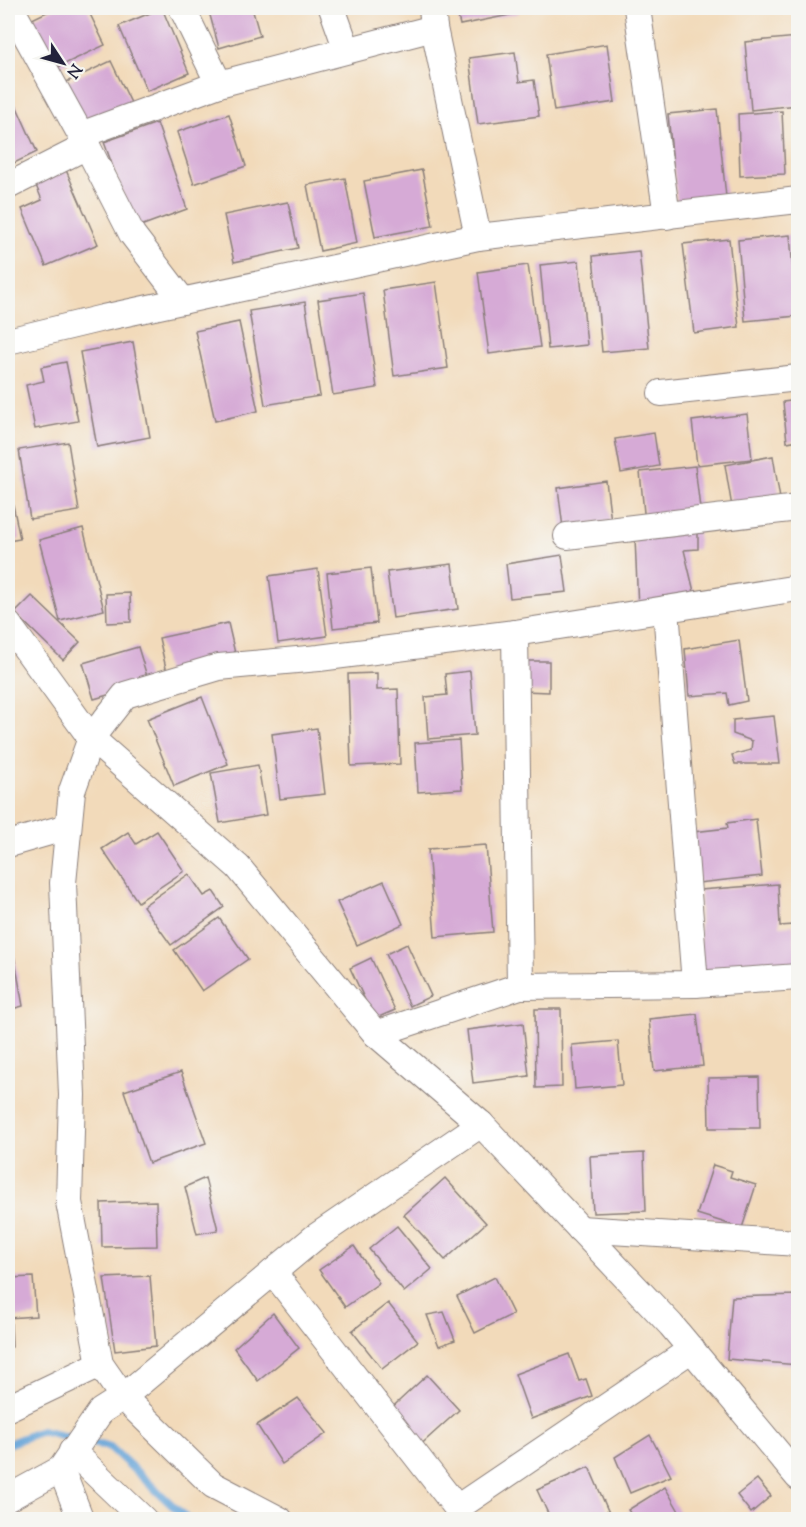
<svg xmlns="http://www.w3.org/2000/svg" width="806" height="1527" viewBox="0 0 806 1527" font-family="'Sorts Mill Goudy',serif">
<rect width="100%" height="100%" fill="#f6f6f2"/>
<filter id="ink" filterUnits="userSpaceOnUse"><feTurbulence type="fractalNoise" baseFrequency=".0167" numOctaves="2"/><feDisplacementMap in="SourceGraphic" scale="12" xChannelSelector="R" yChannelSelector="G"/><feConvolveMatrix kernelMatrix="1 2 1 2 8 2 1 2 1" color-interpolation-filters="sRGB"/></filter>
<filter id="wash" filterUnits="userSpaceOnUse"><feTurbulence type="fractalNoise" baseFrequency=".008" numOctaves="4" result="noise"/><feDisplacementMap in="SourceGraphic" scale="24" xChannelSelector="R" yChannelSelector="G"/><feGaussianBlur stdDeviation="1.35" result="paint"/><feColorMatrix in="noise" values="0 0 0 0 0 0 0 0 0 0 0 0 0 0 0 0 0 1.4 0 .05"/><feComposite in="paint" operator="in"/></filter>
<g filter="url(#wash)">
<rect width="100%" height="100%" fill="#f2daba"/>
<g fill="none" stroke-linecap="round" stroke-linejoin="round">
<g stroke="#66a4d8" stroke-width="8">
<path d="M87,1442L110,1447L188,1520"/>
<path d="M8,1444L41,1431L75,1439"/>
</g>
</g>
<g id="blocks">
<g fill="#d6aad6">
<path d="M55,8H87L105,45L54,69L30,20Z"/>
<path d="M162,8L189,73L147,91L119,26Z"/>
<path d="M208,8H252L260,36L219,48Z"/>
<path d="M456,8H518L519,13L460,25Z"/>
<path d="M798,37V105L751,110L745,42Z"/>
<path d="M607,44L615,102L554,111L546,54Z"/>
<path d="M515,52L519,82L534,80L539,116L478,124L469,58Z"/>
<path d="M111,61L132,105L83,128L62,84Z"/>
<path d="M16,105L37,152L8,166V109Z"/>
<path d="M717,109L726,197L677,203L668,114Z"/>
<path d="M782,111L785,174L740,176L738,114Z"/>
<path d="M229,114L246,166L194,184L177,132Z"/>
<path d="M157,123L187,209L135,228L104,142Z"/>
<path d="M66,170L98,244L46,266L22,209L42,200L35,183Z"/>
<path d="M422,170L433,226L375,237L364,181Z"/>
<path d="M345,178L357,243L320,251L307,185Z"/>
<path d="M288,202L298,248L234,262L224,215Z"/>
<path d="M790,235L797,316L745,321L738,240Z"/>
<path d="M729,239L739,327L694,333L683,244Z"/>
<path d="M639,251L649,348L602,352L593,256Z"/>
<path d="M579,261L587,345L548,349L540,265Z"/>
<path d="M528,265L540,347L489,354L478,272Z"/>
<path d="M436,282L448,368L394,376L383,290Z"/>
<path d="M363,293L377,388L333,395L318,300Z"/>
<path d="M305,302L320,396L265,405L249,311Z"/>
<path d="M239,322L258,411L215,421L195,331Z"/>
<path d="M133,342L150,437L97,447L80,352Z"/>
<path d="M66,362L78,421L35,429L26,385L44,381L41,367Z"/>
<path d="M798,400V440L787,442L783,402Z"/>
<path d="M747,414L752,459L697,465L692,421Z"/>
<path d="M654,433L659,466L621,473L615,439Z"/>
<path d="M68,442L79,511L30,519L19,450Z"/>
<path d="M773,456L781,505L733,513L725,465Z"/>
<path d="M695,466L701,517L645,523L640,472Z"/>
<path d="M8,480L20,539L8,541Z"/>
<path d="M606,481L611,521L563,528L558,488Z"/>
<path d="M83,528L104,610L60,621L39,540Z"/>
<path d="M698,528V549L684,550L696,600L638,609L635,538Z"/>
<path d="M562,555L567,592L510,598L506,564Z"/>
<path d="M452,564L458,609L393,618L387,572Z"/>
<path d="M371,568L377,623L333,628L327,573Z"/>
<path d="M318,569L327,636L278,643L269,576Z"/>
<path d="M130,593L131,622L107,623L106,594Z"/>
<path d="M32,596L80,642L63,660L15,613Z"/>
<path d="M228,623L237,662L168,677L159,638Z"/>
<path d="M739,640L747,701L729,705L727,693L689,696L685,649Z"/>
<path d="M138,647L149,683L94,699L83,663Z"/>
<path d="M524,661H549V692L523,691Z"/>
<path d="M470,671L475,735L428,739L425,697L447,695L445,674Z"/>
<path d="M377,673V690L398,689L400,764L351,766L348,674Z"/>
<path d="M202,697L228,764L174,786L147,719Z"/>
<path d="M774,716L780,764H735L732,755L751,750L752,741L733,734V720Z"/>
<path d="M317,728L325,794L280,799L272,734Z"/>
<path d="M459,740L462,789L418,792L415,743Z"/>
<path d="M258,765L266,815L220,823L211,773Z"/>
<path d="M756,819L762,876L698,883L693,832L728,828L727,823Z"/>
<path d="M157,831L184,871L138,902L102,849L128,832L136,844Z"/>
<path d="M486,845L493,932L435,937L428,849Z"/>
<path d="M189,874L204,896L213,891L224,907L171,945L143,906Z"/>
<path d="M384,881L403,924L357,945L337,902Z"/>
<path d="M778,884L780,926L793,925L798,966L700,972V890Z"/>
<path d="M219,918L248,959L202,991L174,950Z"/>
<path d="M9,927L23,1006L8,1010V928Z"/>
<path d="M407,944L431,996L410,1006L386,954Z"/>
<path d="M371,958L395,1010L374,1019L350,968Z"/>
<path d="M535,1009H561L562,1087L536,1088Z"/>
<path d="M697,1014L703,1066L654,1071L649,1019Z"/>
<path d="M523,1023L529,1076L473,1083L467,1030Z"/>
<path d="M618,1041L622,1085L575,1089L572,1045Z"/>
<path d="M181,1072L206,1143L149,1163L124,1091Z"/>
<path d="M759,1077L760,1128H709L708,1078Z"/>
<path d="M644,1153L646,1211L593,1213L590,1156Z"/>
<path d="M713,1165L732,1171L730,1177L756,1185L742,1228L697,1214Z"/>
<path d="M205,1178L218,1230L197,1234L185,1187Z"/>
<path d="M445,1178L486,1223L445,1260L404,1215Z"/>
<path d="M156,1201L157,1246L102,1247L101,1203Z"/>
<path d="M397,1226L432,1269L404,1292L369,1249Z"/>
<path d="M354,1246L379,1283L345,1307L319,1270Z"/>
<path d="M150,1276L156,1346L115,1351L104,1278Z"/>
<path d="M33,1277L36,1316L8,1318V1278Z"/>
<path d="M495,1277L513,1314L475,1333L457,1296Z"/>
<path d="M798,1295V1365L727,1359L732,1297Z"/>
<path d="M388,1303L418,1341L382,1369L352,1331Z"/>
<path d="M444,1312L455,1340L439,1346L427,1315Z"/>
<path d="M273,1313L299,1348L258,1381L234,1348Z"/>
<path d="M8,1322H11L12,1347L8,1348Z"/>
<path d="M569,1354L579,1381L586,1379L592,1396L531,1419L515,1374Z"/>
<path d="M427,1375L459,1410L416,1449L385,1414Z"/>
<path d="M298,1398L327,1433L282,1464L257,1425Z"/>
<path d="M650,1435L671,1476L630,1493L615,1457Z"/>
<path d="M589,1467L609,1513L595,1520H551L537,1490Z"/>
<path d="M757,1479L771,1496L751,1513L737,1495Z"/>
<path d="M665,1487L684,1520H635L628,1510Z"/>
</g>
</g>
</g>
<g filter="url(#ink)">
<use href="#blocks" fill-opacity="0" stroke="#8a7e7a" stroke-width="1.5"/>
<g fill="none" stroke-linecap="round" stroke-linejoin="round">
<g stroke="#8a7e7a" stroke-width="28">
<g id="minor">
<path d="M11,8L87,146L132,234L183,301"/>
<path d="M182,8L219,84"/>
<path d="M332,8L347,50"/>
<path d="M432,8L434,28L478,237"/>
<path d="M637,8L667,216"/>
<path d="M81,135L219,84L434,28"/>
<path d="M8,186L87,146"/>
<path d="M8,341L103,318L478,237L798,200"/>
<path d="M661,393L798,378"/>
<path d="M567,536L798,508"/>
<path d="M666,609L695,984"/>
<path d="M8,624L91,738L238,867L376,1034L481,1124L671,1325L798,1477"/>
<path d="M515,633L520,986"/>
<path d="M8,844L67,827"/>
<path d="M376,1034L520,986L695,984L798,977"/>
<path d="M580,1229L798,1243"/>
<path d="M273,1272L457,1508L692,1349"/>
<path d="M8,1408L100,1364"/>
<path d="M72,1451L144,1520"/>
<path d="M61,1469L81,1520"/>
<path d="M8,1498L61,1469L101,1411L123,1397L314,1238L481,1124"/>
<path d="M280,1520L213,1485L123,1397L100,1364L69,1202L72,1095L63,883L72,791L91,738L125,695L219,667L319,658L515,633L798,588"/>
</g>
</g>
<use href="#minor" stroke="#fff" stroke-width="26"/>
</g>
</g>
<rect width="806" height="1527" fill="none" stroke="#f6f6f2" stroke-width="30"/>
<g transform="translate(63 63) rotate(126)" stroke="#f6f6f2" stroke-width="4.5" paint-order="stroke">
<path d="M0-4.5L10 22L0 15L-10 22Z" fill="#22223b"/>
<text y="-9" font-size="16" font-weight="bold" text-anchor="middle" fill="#22223b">N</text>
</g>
</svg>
